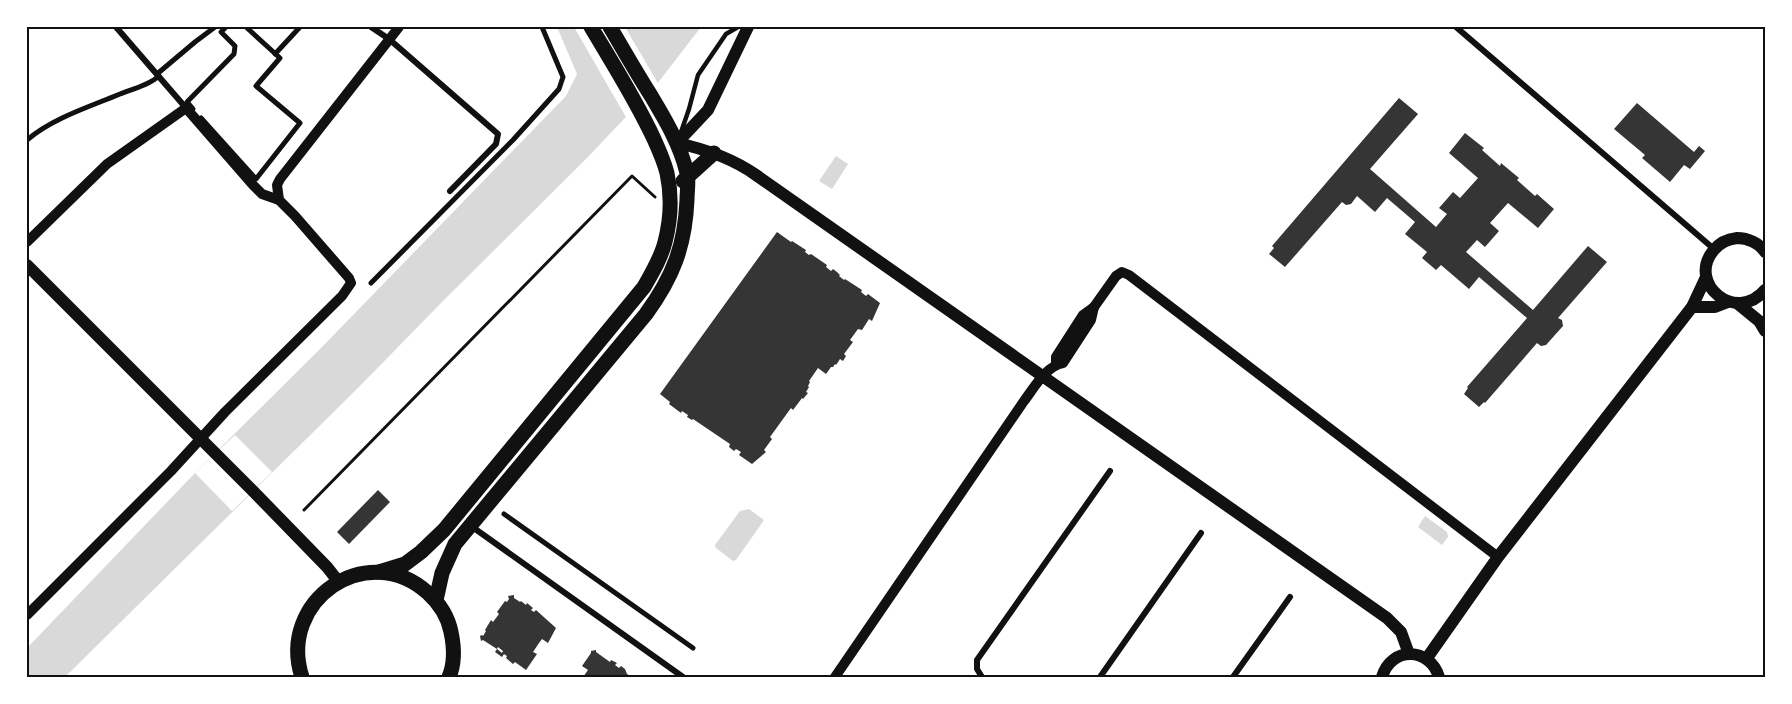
<svg xmlns="http://www.w3.org/2000/svg" width="1792" height="704" viewBox="0 0 1792 704" font-family="Literata,serif">
<rect width="100%" height="100%" fill="#fff"/>
<g fill="#d9d9d9">
<path d="M557,27H701L657,84L588,157L441,303L359,387L65,677H27V648L195,473L320,349L566,96L577,74Z"/>
<path d="M836,156L848,164L832,189L819,181Z"/>
<path d="M749,509L764,520L736,560L733,561L716,548L715,545L740,511Z"/>
<path d="M1425,516L1447,532L1448,537L1442,545L1418,527Z"/>
</g>
<g fill="#fff">
<path d="M574,27H625L659,85L627,119Z"/>
<path d="M235,435L272,472L232,511L195,473Z"/>
</g>
<g fill="#353535">
<path d="M1399,98L1418,114L1370,169L1436,227L1447,214L1439,208L1453,192L1460,198L1478,178L1449,153L1465,133L1484,148L1482,150L1500,166L1501,163L1519,178L1517,180L1535,196L1537,194L1554,209L1538,228L1508,203L1490,223L1499,231L1485,247L1477,240L1466,252L1533,310L1588,246L1607,262L1558,318L1562,320L1563,326L1546,345L1541,346L1537,343L1485,403L1484,402L1479,407L1464,394L1468,388L1467,387L1527,318L1479,277L1469,289L1441,265L1436,270L1422,258L1427,252L1405,234L1415,222L1387,198L1375,212L1357,196L1351,204L1346,205L1342,202L1285,267L1269,254L1274,248L1272,246Z"/>
<path d="M1637,103L1694,152L1699,146L1705,151L1690,169L1684,165L1670,182L1642,158L1645,155L1614,129Z"/>
<path d="M777,232L791,242L792,241L806,250L805,252L809,255L811,254L827,265L826,267L831,271L833,269L837,272L840,275L839,276L844,280L845,279L862,290L861,292L866,296L868,294L880,303L872,321L869,319L862,330L858,329L850,340L853,342L844,354L846,356L843,361L840,359L836,365L835,364L833,367H831L826,374L818,368L809,381L810,382L808,386L809,387L806,392L808,393L803,399L802,398L793,410L791,408L770,437L772,439L764,450L766,452L752,464L739,455L741,452L736,449L734,451L729,447L730,444L693,419L692,420L687,417L688,415L682,411L681,413L669,404L670,402L660,394Z"/>
<path d="M378,490L390,502L349,544L337,532Z"/>
<path d="M514,595V598L520,602L521,601L526,605L527,603L533,608L531,610L534,612L536,610L556,628L548,643L542,639L539,643L533,652L537,654L526,670L515,662L513,664L506,658L507,656L504,654L502,657L495,652L497,649L502,653L503,651L498,647L497,649L483,640L481,641L480,636L482,635L483,636L486,631L485,630L491,620L493,622L499,614L497,612L505,601L507,602L509,599L508,596Z"/>
<path d="M596,650V652L610,662L611,660L617,663L615,665L619,668L621,666L625,669L627,674L632,677H583L588,670L582,666L591,653V651Z"/>
</g>
<g fill="none" stroke-linecap="round" stroke-linejoin="round">
<path stroke="#111" stroke-width="3" d="M304,510L632,176L655,197"/>
<path stroke="#111" stroke-width="4.5" d="M680,135L689,109L698,75L726,34L738,27"/>
<g stroke="#111" stroke-width="5">
<path d="M275,54L300,27"/>
<path d="M157,74L195,42L215,27"/>
<path d="M193,109L187,102L234,54L235,46L221,32L226,27"/>
<path d="M201,118L256,179L300,123L256,86L280,58L246,27"/>
<path d="M27,140C53,118 89,107 120,94C133,89 149,85 159,76"/>
<path d="M371,283L513,140L559,89L563,77L542,27"/>
<path d="M504,514L693,648"/>
</g>
<g stroke="#111" stroke-width="6">
<path d="M116,27L186,108"/>
<path d="M371,27L389,39L498,134L496,144L450,191"/>
<path d="M1456,27L1714,249"/>
<path d="M471,526L683,677"/>
<path d="M982,677L977,669V660L1110,471"/>
<path d="M1100,677L1201,533"/>
<path d="M1233,677L1290,597"/>
</g>
<g stroke="#111" stroke-width="10">
<path d="M279,200L277,185L280,179L399,27"/>
<path d="M27,242L107,164L186,108L253,185L262,194L279,200L295,216L349,278L351,283L342,296L225,412L171,471L27,615"/>
<path d="M1056,364V357L1083,315L1094,307L1116,276L1122,272L1129,275L1498,557"/>
<path d="M835,677L1024,401C1034,388 1046,366 1063,363L1091,320L1094,307"/>
</g>
<g stroke="#111" stroke-width="12">
<path d="M677,143C705,149 732,158 756,175L1387,618L1401,632L1409,654"/>
<path d="M677,143L708,110L748,27"/>
<path d="M1765,252C1759,243 1748,238 1737,238C1727,239 1719,243 1713,251C1687,284 1736,324 1765,290"/>
<path d="M27,265L253,491L327,567L338,581"/>
<path d="M1737,303L1759,321L1765,331"/>
<path d="M1692,307H1715L1728,302"/>
<path d="M1427,658L1498,557L1692,307L1706,277"/>
<path d="M1382,677C1391,646 1430,647 1439,677"/>
</g>
<g stroke="#111" stroke-width="15">
<path d="M683,181L714,153"/>
<path d="M379,572L405,564L421,552L444,530L644,287C652,273 661,258 665,242C671,219 672,196 667,173C664,161 659,150 654,139C636,100 613,64 591,27"/>
<path d="M436,600L442,573L455,544L646,314C673,277 685,246 687,200C687,191 689,181 687,173C680,144 665,119 650,94C636,72 623,49 610,27"/>
<path d="M302,677C277,601 367,538 428,593C439,603 448,617 451,632C454,646 455,663 449,677"/>
</g>
</g>
<rect width="1792" height="704" fill="none" stroke="#ffffff" stroke-width="57"/>
<rect x="28" y="28" width="1736" height="648" fill="none" stroke="#111" stroke-width="2"/>
</svg>
